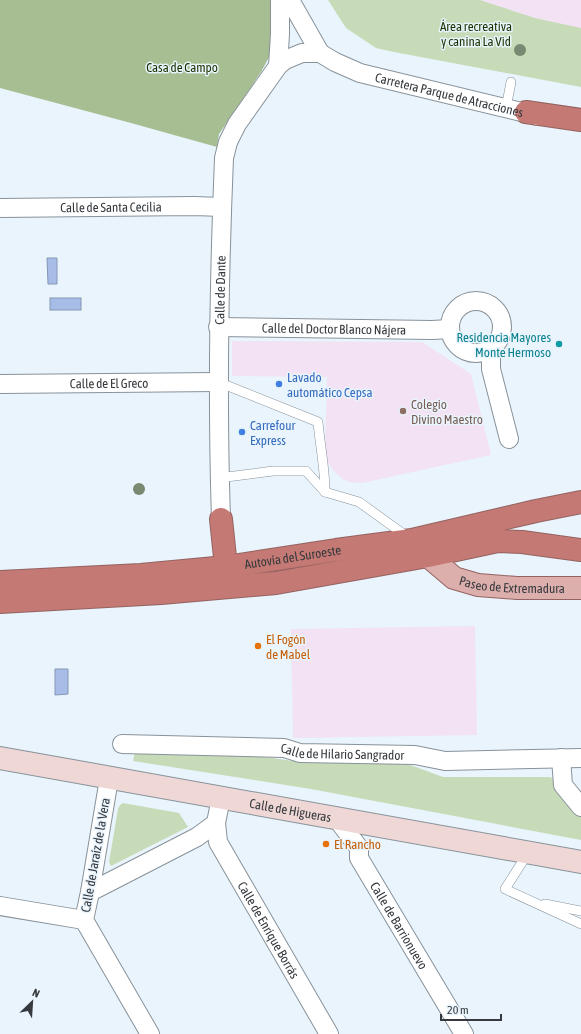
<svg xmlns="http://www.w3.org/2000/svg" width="581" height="1034" viewBox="0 0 581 1034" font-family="'Asap Condensed',sans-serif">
<rect width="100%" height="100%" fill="#e9f4fc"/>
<g fill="#f2e2f4">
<path d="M480,0H581V28L535,18Z"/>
<path d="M232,341L422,342L471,374L491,455L362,483L349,482L341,478L333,470L329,464L325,453L327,377L232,376Z"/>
<path d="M475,626L477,735L293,738L291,629Z"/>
</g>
<g fill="#c8dbb8">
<path d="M328,0H480L535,18L581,28V87L394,52L376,48L346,28Z"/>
<path d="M135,751H170L266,757L299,762L405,763L443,777H549L553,778L558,794L562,799L567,805L581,815V840L311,789L133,761Z"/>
<path d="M123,803L179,813L188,827L111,866L109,862L118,809L120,805Z"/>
</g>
<path fill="#a7be92" d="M0,0H271L274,48L261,72L219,134L217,147L131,123L0,88Z"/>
<g fill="#a7bde8" stroke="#8596b5">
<path d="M47,258H57V284H48Z"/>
<rect x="50" y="298" width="31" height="12"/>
<path d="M55,669H68V694L55,695Z"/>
</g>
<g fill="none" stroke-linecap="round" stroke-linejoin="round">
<g stroke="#88929a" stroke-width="10">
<g id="service">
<path d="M506,108L511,82"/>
<path d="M218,382L318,422C320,445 325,469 325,492"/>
<path d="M219,478L273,471H306L325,492L359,502L409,538"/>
<path d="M528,853L505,889L581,924"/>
<path d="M545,904L581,911"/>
</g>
</g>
<g stroke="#88929a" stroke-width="20">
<g id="minor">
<path d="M290,0L320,53"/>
<path d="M278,66L280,34V0"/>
<path id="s1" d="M0,208L194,206L222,207"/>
<circle cx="476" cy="327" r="26"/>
<path id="s2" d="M218,327L432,330L450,329"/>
<path d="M491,349V369L509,439"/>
<path id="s3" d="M0,384L218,382"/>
<path id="s4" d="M221,519C217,399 219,279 224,158L228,142L237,124L278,66L285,60L302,53H320L335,62L360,73L538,116"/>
<path id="s5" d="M122,744L284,748L300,753L415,755L445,761L581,758"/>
<path d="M561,758L563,785L581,807"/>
<path d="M109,779L90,892L84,920L150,1034"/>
<path id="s6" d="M221,798L216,823L218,842L329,1034"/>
<path id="s7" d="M337,819L359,848V858L464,1034"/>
<path d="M90,892L197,837L216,823"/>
<path d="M0,906L84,920"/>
</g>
</g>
<g stroke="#88929a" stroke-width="24">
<g id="secondary">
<path id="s8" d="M0,758L581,862"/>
</g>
</g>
<g stroke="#936361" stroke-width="24">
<g id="primary">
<path id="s9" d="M428,556L454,578L478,585L517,588H581"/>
</g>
</g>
<g stroke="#936361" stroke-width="24">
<g id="motorway">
<path d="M526,112L581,120"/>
<path d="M221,519L226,567"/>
<path id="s10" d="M0,582L141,575L226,567L336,550L412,540L536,511L581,502"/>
<path d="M0,602L161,593L276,583L428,556L498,541L522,542L581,550"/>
</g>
</g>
<use href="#service" stroke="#fff" stroke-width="9"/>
<use href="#minor" stroke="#fff" stroke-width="18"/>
<use href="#secondary" stroke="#eed7d5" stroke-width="22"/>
<use href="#primary" stroke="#dcafac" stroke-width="22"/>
<use href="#motorway" stroke="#c57974" stroke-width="22"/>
</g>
<g fill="#798972">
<circle cx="520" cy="50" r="6"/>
<circle cx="139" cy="489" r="6"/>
</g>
<circle fill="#0f9aa8" stroke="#e9f4fc" stroke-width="1.5" cx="559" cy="344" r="4"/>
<g fill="#3f7fe0" stroke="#e9f4fc" stroke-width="1.5">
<circle cx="279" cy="384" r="4"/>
<circle cx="242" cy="432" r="4"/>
</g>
<circle fill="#8d6e63" stroke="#e9f4fc" stroke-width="1.5" cx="403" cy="411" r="4"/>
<g fill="#e8710a" stroke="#e9f4fc" stroke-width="1.5">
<circle cx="258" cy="646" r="4"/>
<circle cx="326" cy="844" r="4"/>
</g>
<g text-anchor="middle" stroke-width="3" stroke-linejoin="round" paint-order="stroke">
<g font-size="13" fill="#1d3201" stroke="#e9f4fc">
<text x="476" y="31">Área recreativa<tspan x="476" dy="15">y canina La Vid</tspan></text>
<text x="182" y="72">Casa de Campo</text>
</g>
<g font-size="13" fill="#363a3e" stroke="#e9f4fc">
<text dy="5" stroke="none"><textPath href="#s4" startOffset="651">Carretera Parque de Atracciones</textPath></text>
<text dy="5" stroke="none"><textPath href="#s1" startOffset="111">Calle de Santa Cecilia</textPath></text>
<text dy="5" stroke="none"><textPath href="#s4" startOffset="229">Calle de Dante</textPath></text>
<text dy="5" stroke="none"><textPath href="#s2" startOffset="116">Calle del Doctor Blanco Nájera</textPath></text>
<text dy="5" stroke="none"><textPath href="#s3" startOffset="109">Calle de El Greco</textPath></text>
<text dy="5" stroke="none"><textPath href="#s10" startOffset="294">Autovía del Suroeste</textPath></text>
<text dy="5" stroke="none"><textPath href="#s9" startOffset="93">Paseo de Extremadura</textPath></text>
<text dy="5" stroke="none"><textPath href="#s5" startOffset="221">Calle de Hilario Sangrador</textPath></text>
<text dy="5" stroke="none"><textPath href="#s8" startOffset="295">Calle de Higueras</textPath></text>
<text transform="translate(95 855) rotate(-80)" y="5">Calle de Jaraíz de la Vera</text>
<text dy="5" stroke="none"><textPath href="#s7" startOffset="125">Calle de Barrionuevo</textPath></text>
<text dy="5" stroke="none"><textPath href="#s6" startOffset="146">Calle de Enrique Borrás</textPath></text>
</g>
<g font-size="13" fill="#0d838f" stroke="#e9f4fc" text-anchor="end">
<text x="551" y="342">Residencia Mayores<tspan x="551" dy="15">Monte Hermoso</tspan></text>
</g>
<g font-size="13" fill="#366cbe" stroke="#e9f4fc" text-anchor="start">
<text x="287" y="382">Lavado<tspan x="287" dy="15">automático Cepsa</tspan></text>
<text x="250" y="430">Carrefour<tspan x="250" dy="15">Express</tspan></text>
</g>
<g font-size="13" fill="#785e54" stroke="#e9f4fc" text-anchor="start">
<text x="411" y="409">Colegio<tspan x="411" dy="15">Divino Maestro</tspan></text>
</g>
<g font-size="13" fill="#c56008" stroke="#e9f4fc" text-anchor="start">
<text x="266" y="644">El Fogón<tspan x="266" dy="15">de Mabel</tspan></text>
<text x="334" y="849">El Rancho</text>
</g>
</g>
<g transform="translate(32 1002) rotate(25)" stroke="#e9f4fc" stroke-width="3" paint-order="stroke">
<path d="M0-3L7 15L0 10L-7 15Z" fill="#363a3e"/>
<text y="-6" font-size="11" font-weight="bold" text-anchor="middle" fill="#363a3e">N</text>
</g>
<path d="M441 1014v6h60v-6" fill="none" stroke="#363a3e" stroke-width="2"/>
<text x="447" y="1014" font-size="12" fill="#363a3e" stroke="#e9f4fc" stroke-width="3" paint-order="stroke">20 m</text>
</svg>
